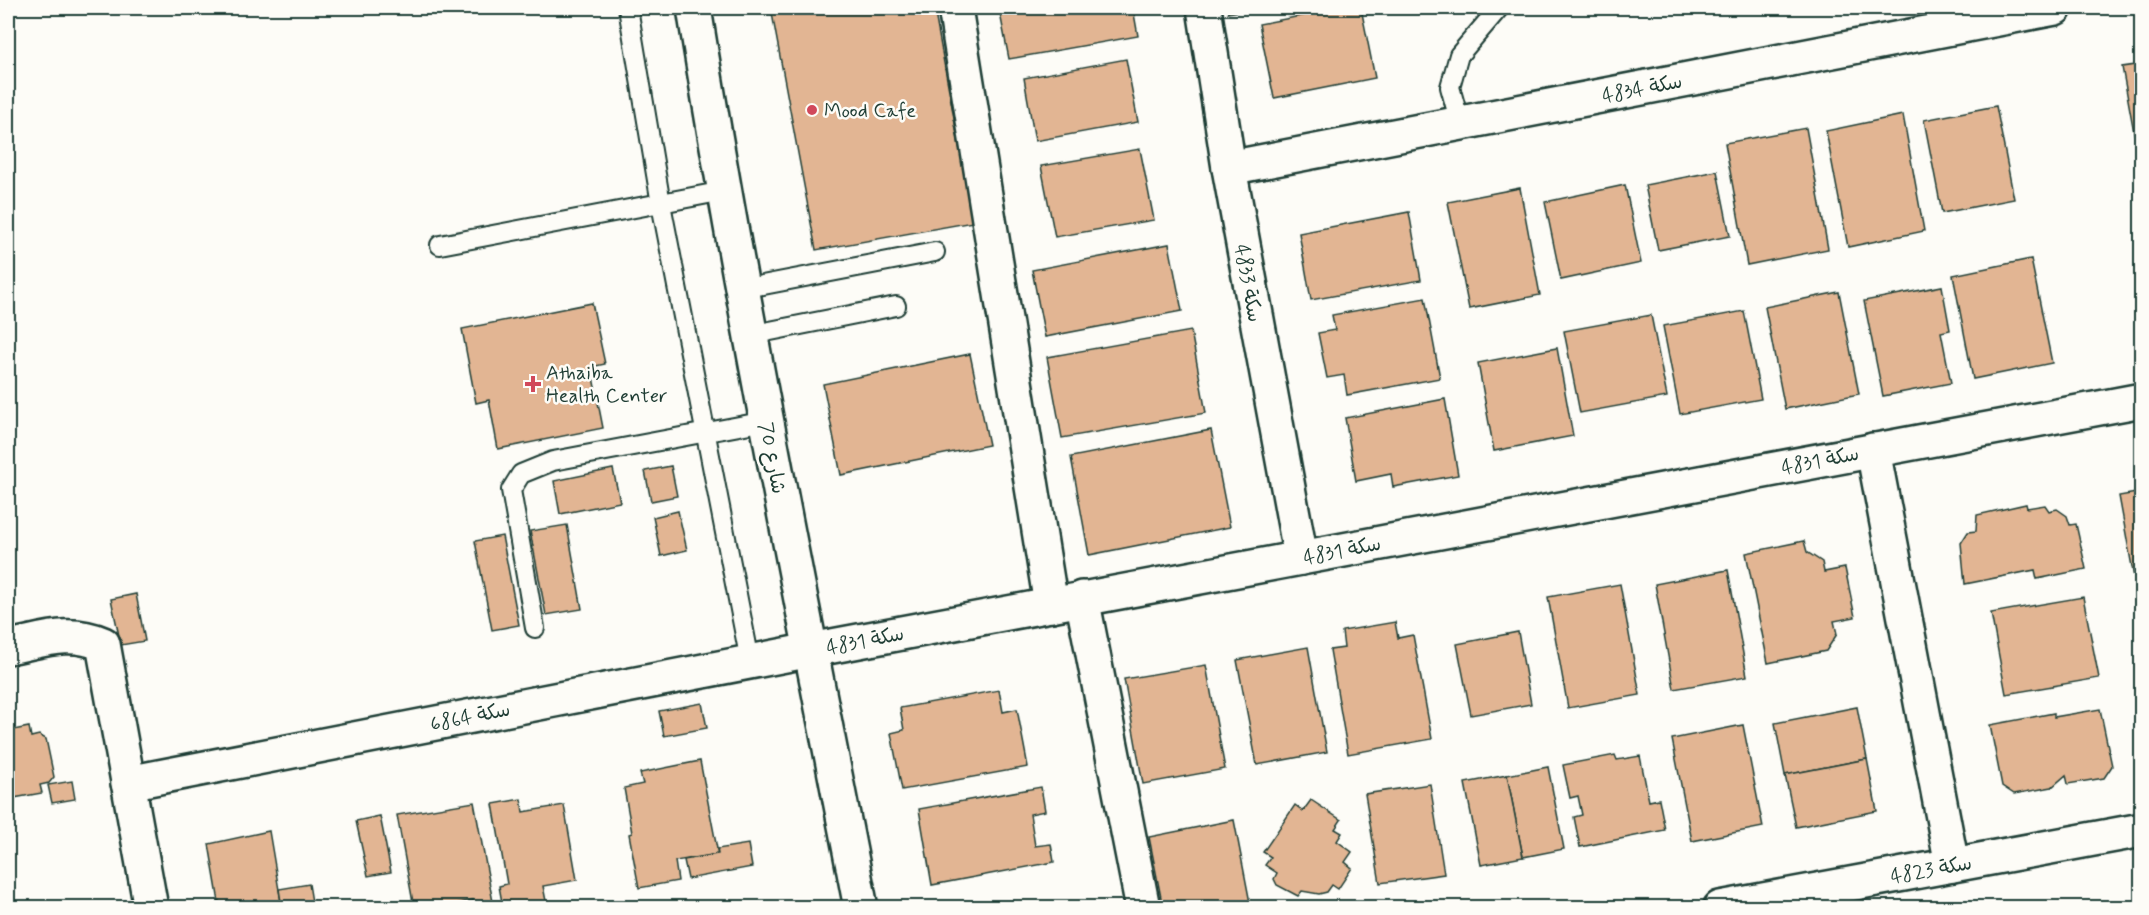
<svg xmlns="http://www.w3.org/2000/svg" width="2149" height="915" viewBox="0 0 2149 915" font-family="Mynerve,'Playpen Sans Arabic',sans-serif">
<rect width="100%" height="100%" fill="#fdfcf7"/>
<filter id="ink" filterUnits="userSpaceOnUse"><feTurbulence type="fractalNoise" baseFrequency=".0167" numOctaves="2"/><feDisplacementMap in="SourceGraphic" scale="12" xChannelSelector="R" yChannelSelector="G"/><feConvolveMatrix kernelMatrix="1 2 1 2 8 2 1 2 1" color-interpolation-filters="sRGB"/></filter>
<g filter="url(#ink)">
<g fill="#e2b593" stroke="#1f3d34" stroke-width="1.5">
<path d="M771,8H934L973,222L816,250Z"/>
<path d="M999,8H1133L1138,36L1009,59Z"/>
<path d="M1227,8H1259L1228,13Z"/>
<path d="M1343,8H1361L1375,78L1274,98L1259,24Z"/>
<path d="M1126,59L1138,122L1035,141L1024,78Z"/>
<path d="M2142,64V165H2140L2122,67Z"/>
<path d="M1996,106L2014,199L1942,213L1924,120Z"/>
<path d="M1903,115L1924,231L1848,247L1826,131Z"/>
<path d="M1806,128L1828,249L1747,265L1725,143Z"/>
<path d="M1140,149L1154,220L1055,237L1041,166Z"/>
<path d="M1717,171L1730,236L1658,250L1645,185Z"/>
<path d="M1625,185L1641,263L1561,280L1545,202Z"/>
<path d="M1520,188L1540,295L1469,309L1448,202Z"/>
<path d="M1409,212L1421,280L1311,300L1299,233Z"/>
<path d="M1169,244L1182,311L1045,337L1032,270Z"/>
<path d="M2031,259L2052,363L1973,379L1953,275Z"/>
<path d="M1942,286L1950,330L1941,332L1951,383L1883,396L1864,301Z"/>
<path d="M1839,292L1859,394L1785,409L1765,307Z"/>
<path d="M1425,298L1440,378L1347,395L1344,375L1327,378L1318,333L1335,330L1332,315Z"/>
<path d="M592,303L605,364L591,367L603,428L498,449L489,400L476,403L462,329Z"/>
<path d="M1744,311L1761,399L1680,414L1663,326Z"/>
<path d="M1651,315L1667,397L1580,413L1564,331Z"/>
<path d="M1191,331L1206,413L1062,438L1047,357Z"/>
<path d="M1557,348L1573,436L1494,451L1478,363Z"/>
<path d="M970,354L989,445L841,475L823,384Z"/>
<path d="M1445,399L1458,475L1393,487L1391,474L1356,481L1345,418Z"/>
<path d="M1211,430L1230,527L1089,555L1071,457Z"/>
<path d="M671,466L677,496L651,501L645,471Z"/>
<path d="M613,469L620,502L560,514L554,481Z"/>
<path d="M2142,492V594H2137L2119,496Z"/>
<path d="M2026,504L2027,508L2045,505L2049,511L2057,509L2067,516L2070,525L2076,524L2086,569L2037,579L2035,570L1965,584L1961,543L1968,532L1976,531L1977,515Z"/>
<path d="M678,511L687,550L661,556L653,517Z"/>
<path d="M567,525L582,609L546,615L530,531Z"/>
<path d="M502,536L519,625L492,630L475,541Z"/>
<path d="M1804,541L1807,552L1822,562L1824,572L1845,568L1855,617L1834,621L1837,634L1826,651L1768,663L1746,553Z"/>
<path d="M1728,570L1747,676L1674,689L1655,584Z"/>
<path d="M1620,584L1640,695L1568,708L1548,597Z"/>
<path d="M136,594L145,641L121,645L111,599Z"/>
<path d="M2083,597L2099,678L2006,694L1991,613Z"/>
<path d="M1395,622L1398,638L1413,635L1432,739L1348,754L1330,650L1344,648L1342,631Z"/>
<path d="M1518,632L1531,704L1471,715L1457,644Z"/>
<path d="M1308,647L1327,752L1257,765L1237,660Z"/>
<path d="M1206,665L1225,769L1143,784L1124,679Z"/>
<path d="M999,690L1003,712L1017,709L1028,767L902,790L891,733L904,730L900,708Z"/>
<path d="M702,703L707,728L664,736L659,711Z"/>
<path d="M1857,707L1867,759L1785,775L1775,723Z"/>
<path d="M2100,709L2112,766L2104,778L2068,784L2066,775L2052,787L2014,794L2002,786L1990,725L2054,713V717Z"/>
<path d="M1743,725L1763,827L1692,841L1672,739Z"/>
<path d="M29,727L31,737L39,735L46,739L54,777L49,783L40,785L42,793L8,799V731Z"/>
<path d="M1615,755L1617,760L1640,756L1649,801L1659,799L1665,830L1580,847L1574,817L1582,815L1578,796L1570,798L1563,765Z"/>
<path d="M1867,759L1877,811L1796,827L1785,775Z"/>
<path d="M700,761L718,854L675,861L678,881L639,888L629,834L632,833L624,788L643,784L640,773Z"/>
<path d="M1548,767L1564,849L1523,857L1507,775Z"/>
<path d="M1507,775L1523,857L1481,865L1465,783Z"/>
<path d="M72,781L75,799L52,803L48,785Z"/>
<path d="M1430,784L1444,874L1380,883L1365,794Z"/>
<path d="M1041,787L1045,811L1030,814L1035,846L1051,844L1054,862L932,885L919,809Z"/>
<path d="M521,799L523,812L564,805L577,880L543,886L547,906L503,908L499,886L507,884L493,804Z"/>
<path d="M1311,800L1341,820L1335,829L1342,833L1337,841L1352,852L1345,862L1352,868L1338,889L1332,885L1327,892L1319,894L1302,891L1298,896L1277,885L1274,879L1277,873L1265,865L1271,857L1263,852L1295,805L1303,811Z"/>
<path d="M474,802L493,902L474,906L473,900L439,908H414L397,815Z"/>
<path d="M380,816L391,872L368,876L356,821Z"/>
<path d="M1234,820L1251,908H1163L1149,837Z"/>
<path d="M269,831L282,908H220L209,844Z"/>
<path d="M748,844L752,867L688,879L684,860L718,854L717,849Z"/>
<path d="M309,884L313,908H282L279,889Z"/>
<path d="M401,902L402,908H378V907Z"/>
</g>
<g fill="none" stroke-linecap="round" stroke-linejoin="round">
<g stroke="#1f3d34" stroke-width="22">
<g id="service">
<path d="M628,8L661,204L750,661"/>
<path d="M1460,123L1450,87L1459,55L1499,8"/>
<path d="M440,245L724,191"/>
<path d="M742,289L935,252"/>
<path d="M750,335L896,306"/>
<path d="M535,628L511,490L521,474L553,461L766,421"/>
</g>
</g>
<g stroke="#1f3d34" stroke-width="38">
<g id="minor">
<path d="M955,8L1051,605"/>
<path d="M1204,8L1229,168L1301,558"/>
<path d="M1229,168L2055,8"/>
<path d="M1873,450L1952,865"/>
<path d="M1082,598L1143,908"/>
<path d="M8,647C42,641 69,629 103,644L151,908"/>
<path d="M128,783L811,650L2142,400"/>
<path d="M1720,908L2142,830"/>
</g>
</g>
<g stroke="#1f3d34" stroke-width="38">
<path id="tertiary" d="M694,8C742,309 803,608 861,908"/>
</g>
<use href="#service" stroke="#fdfcf7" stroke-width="18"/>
<use href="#minor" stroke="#fdfcf7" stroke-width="33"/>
<use href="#tertiary" stroke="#fdfcf7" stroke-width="33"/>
</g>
</g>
<g fill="#d1495b" stroke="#fdfcf7" stroke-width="2">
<circle cx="812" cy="110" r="6"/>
<path d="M530 375h6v6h6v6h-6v6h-6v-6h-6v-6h6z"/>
</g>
<g text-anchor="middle" stroke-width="5" stroke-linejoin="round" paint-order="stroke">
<g font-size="20" fill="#1f3d34" stroke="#fdfcf7">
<text transform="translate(1642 88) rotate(-11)" y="7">سكة 4834</text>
<text transform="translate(1249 283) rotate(80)" y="7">سكة 4833</text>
<text transform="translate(773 458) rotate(79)" y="7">شارع 70</text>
<text transform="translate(1820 460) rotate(-11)" y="7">سكة 4831</text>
<text transform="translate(1342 550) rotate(-11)" y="7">سكة 4831</text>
<text transform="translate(865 640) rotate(-11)" y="7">سكة 4831</text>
<text transform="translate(470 716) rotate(-11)" y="7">سكة 6864</text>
<text transform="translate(1931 869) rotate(-10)" y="7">سكة 4823</text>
</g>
<g font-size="20" fill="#1f3d34" stroke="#fdfcf7" text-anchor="start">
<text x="824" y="117">Mood Cafe</text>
<text x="546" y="379">Athaiba<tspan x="546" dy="23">Health Center</tspan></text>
</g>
</g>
<rect width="2149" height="915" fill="none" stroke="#fdfcf7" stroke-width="30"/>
<rect x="15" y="15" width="2119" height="885" fill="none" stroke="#1f3d34" stroke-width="2" filter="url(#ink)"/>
</svg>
